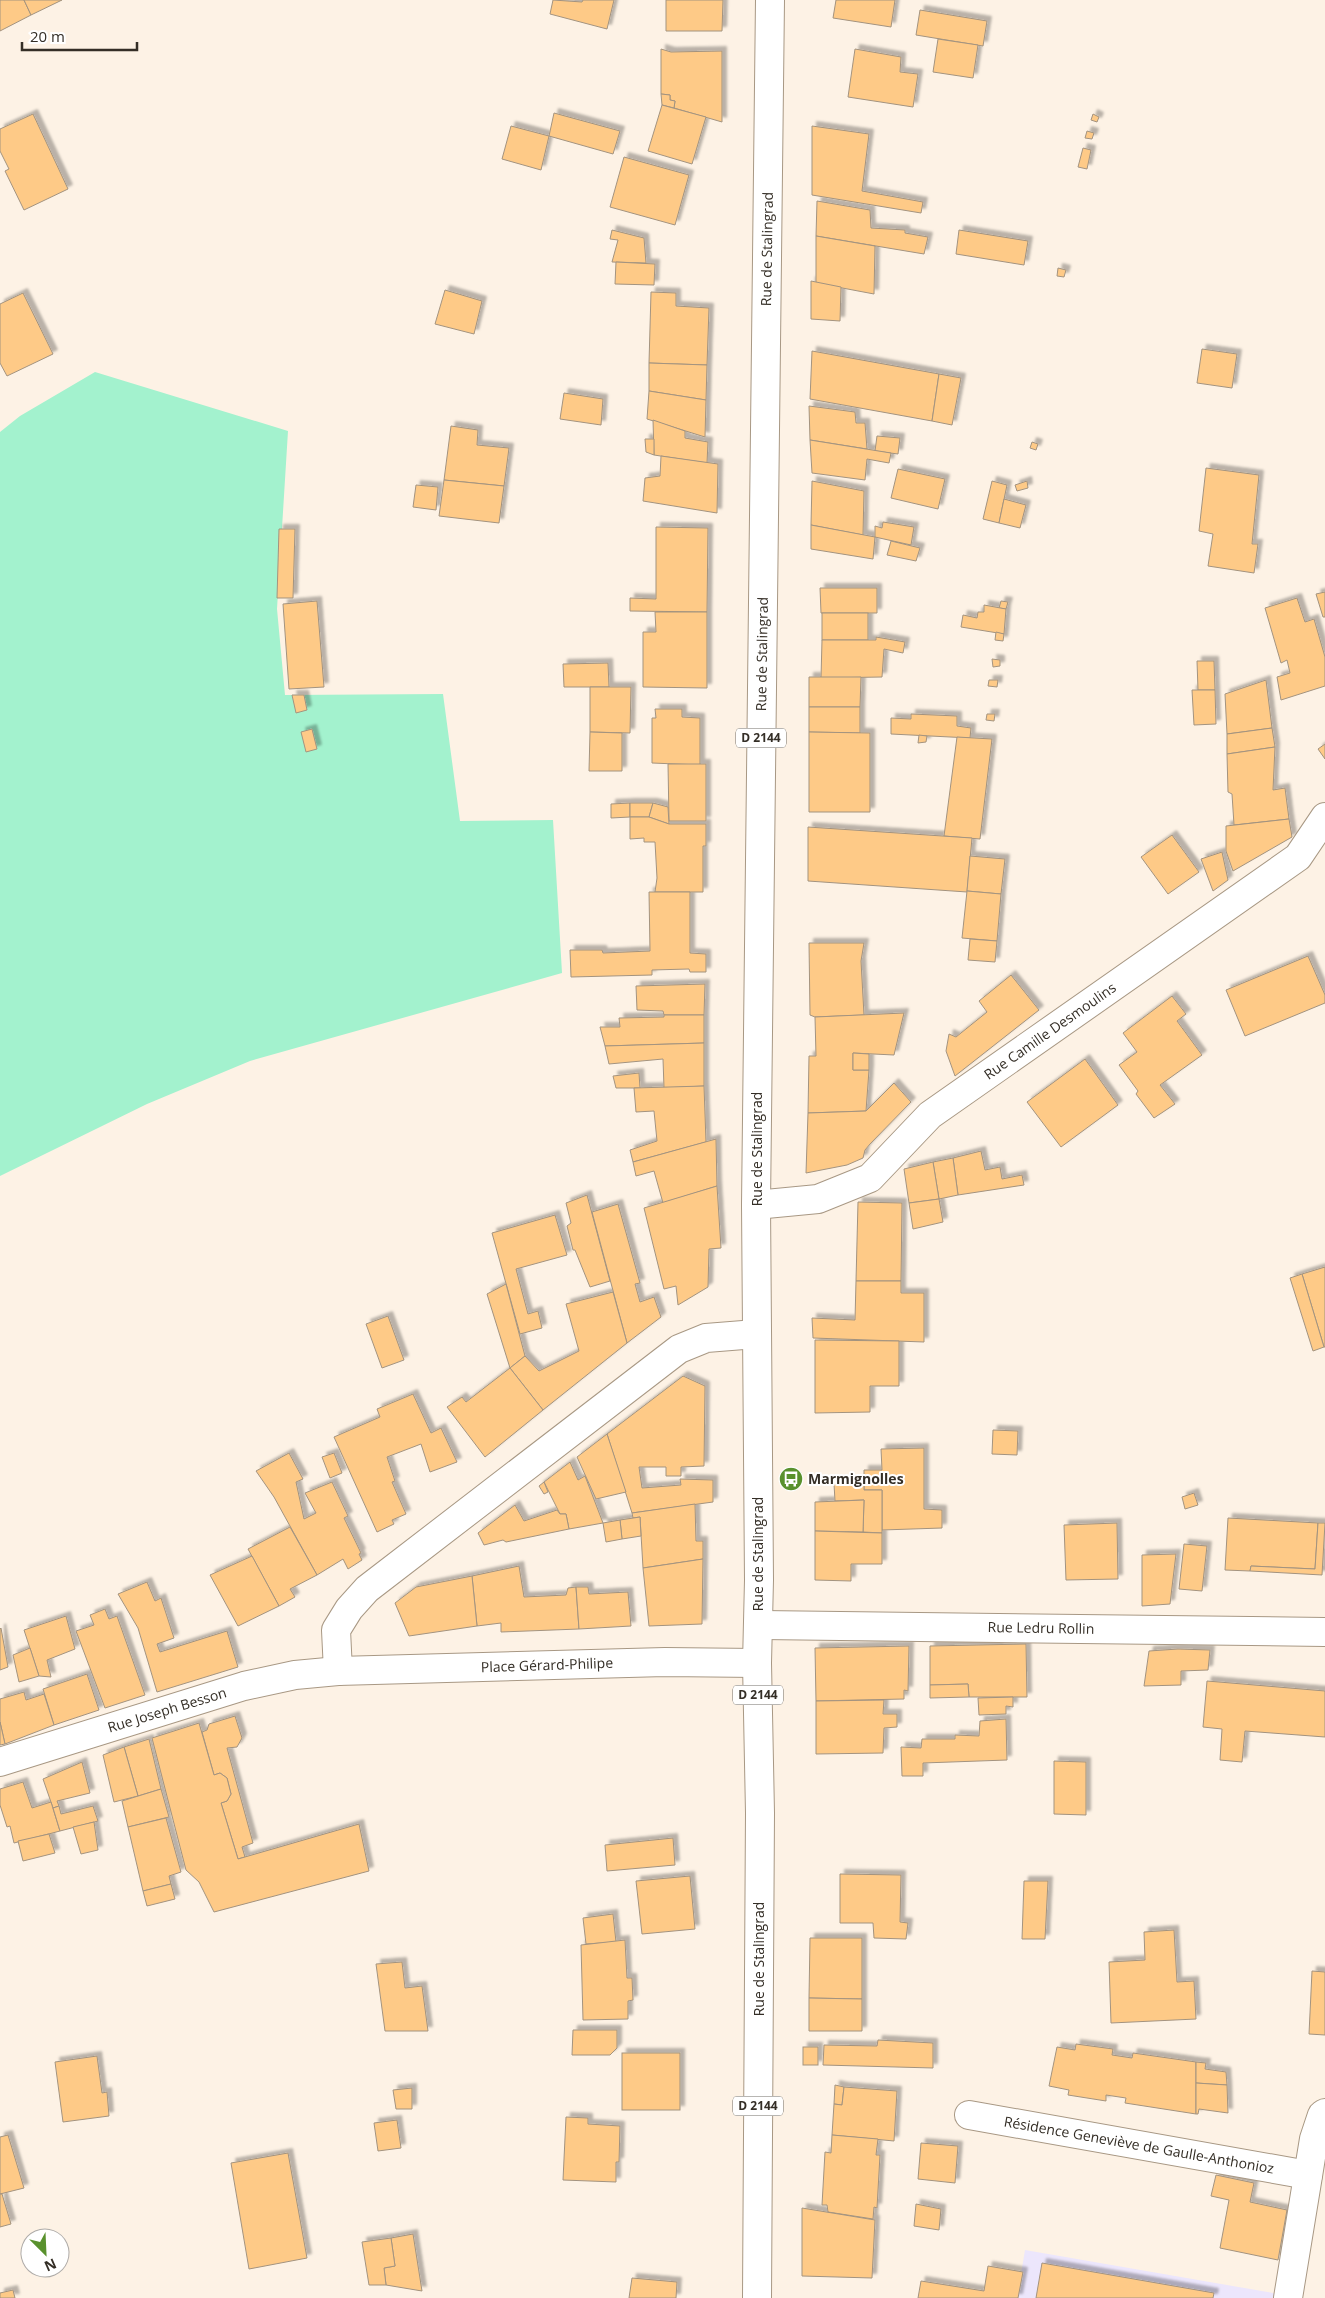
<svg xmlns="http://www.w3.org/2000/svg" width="1325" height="2298" viewBox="0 0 1325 2298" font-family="'Open Sans',sans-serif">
<defs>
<filter id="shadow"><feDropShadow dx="4.5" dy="-4.5" stdDeviation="1" flood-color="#0004"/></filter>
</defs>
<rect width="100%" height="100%" fill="#fdf2e5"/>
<path fill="#ece6fc" d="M1025,2250L1302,2298H1017Z"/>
<path fill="#a3f2ce" d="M95,372L288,431L277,609L285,695L443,694L460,821L553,820L562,973L250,1061L147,1104L0,1176V432L20,416Z"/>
<g fill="#feca87" stroke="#a3937f" filter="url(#shadow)">
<path d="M0,0H24L31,15L0,31Z"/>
<path d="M24,0H62L31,15Z"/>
<path d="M553,0L582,2L583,0H614L607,29L550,14Z"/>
<path d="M666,0H723L722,31H666Z"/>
<path d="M836,0H895L891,27L833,18Z"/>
<path d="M920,10L987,21L983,46L916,35Z"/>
<path d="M938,39L978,45L973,78L933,72Z"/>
<path d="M661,49L671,52L722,51V122L674,108L675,101L670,100V95L661,94Z"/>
<path d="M855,49L901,57L900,72L918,74L913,107L848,97Z"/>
<path d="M661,94L670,95V100L675,101L674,108L662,105Z"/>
<path d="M662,105L706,117L692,164L648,151Z"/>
<path d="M554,113L620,131L613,154L549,136Z"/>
<path d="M33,114L68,189L24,210L5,171L9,169L0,151V129Z"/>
<path d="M1093,114L1099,117L1097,122L1091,120Z"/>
<path d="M511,126L549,136L541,170L502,159Z"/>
<path d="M812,126L869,134L862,191L923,202L921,213L812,195Z"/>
<path d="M1087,131L1094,133L1092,139L1085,138Z"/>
<path d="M1083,148L1091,150L1087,169L1078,167Z"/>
<path d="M624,157L689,175L675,225L610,207Z"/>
<path d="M817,201L870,210L871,228L905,230V233L928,237L924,254L816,236Z"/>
<path d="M612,230L644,238L646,263L612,262L618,240L610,239Z"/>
<path d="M959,230L1028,241L1024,265L956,254Z"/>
<path d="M816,236L875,246L874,294L816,283Z"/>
<path d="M616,262L655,264L654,285L615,284Z"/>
<path d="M1058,268L1066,270L1064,277L1057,276Z"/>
<path d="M811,281L841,287L840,321L811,319Z"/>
<path d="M445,290L482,301L474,334L435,324Z"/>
<path d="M651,292L676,293V306L709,308L707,365L649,363Z"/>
<path d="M23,293L53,354L7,376L0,363V304Z"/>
<path d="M1202,349L1237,354L1232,388L1197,383Z"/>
<path d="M812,351L939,374L932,421L810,399Z"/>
<path d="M649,363L707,365L706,400L649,391Z"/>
<path d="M939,374L961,378L952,425L932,421Z"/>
<path d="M649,391L706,400L705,437L647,419Z"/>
<path d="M564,393L603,399L601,425L560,419Z"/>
<path d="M809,406L855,412L856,423H865L867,449L810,440Z"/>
<path d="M653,420L685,431V438L708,442L707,463L654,455Z"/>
<path d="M451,426L478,430L477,445L509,448L504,486L444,480Z"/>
<path d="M877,436L900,438L898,454L875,451Z"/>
<path d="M645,439H654V455L646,452Z"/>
<path d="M810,440L891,453L889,463L867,459L865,480L812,473Z"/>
<path d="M1032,442L1038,444L1036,450L1030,448Z"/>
<path d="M661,456L718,464L717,513L643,501L645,478L660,476Z"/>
<path d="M1206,468L1259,475L1252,544H1258L1254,573L1208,566L1213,534L1199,531Z"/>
<path d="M898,469L945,479L938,509L891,498Z"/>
<path d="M444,480L504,486L499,523L439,516Z"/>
<path d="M812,481L864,491L863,535L811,525Z"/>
<path d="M992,481L1007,485L999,523L983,519Z"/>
<path d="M1027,481L1028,488L1017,491L1015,485Z"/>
<path d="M416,485L438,487L436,510L413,507Z"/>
<path d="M1004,499L1026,505L1020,528L999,523Z"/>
<path d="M883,522L914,527L911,545L875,537V526L882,528Z"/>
<path d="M811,525L875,537L873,559L811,549Z"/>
<path d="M656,527L708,528L707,612L630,611V598L656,599Z"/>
<path d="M279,529H295L293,598H277Z"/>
<path d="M891,541L920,548L916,561L887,555Z"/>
<path d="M820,588H877V613H821Z"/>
<path d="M1325,592V617H1323L1316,594Z"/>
<path d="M1297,598L1305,622L1314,619L1325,657V686L1281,700L1277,677L1290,673L1287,660L1281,663L1265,608Z"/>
<path d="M317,601L324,687L289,689L283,604Z"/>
<path d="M1001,601L1008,602L1006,609L999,608Z"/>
<path d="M984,605L1006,609L1004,634L961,627L963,615L977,618L978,612H984Z"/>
<path d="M655,612H707V688L643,687V632H656Z"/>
<rect x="822" y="613" width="46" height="27"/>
<path d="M996,632L1004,634L1003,641L995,640Z"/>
<path d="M876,637L905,642L903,653L884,649L882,677L821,678L822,640H876Z"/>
<path d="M992,659L1000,660V666L993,667Z"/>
<path d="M1197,661H1214L1215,690H1198Z"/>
<path d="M608,663L609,687H564L563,664Z"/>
<path d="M809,677H861L860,707H809Z"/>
<path d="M989,680H998L997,687L988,686Z"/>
<path d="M1266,680L1272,728L1227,734L1225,694Z"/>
<path d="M590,687H631L630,733L590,732Z"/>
<path d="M1192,690H1215L1216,724L1194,725Z"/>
<path d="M292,695H304L307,710L296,713Z"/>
<path d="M809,707H860V733L809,732Z"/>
<path d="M655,709H682V717L700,718V765L652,763V718H656Z"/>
<path d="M911,714L957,716V726L971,728L970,738L891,734V718L911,719Z"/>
<path d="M987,714H995L994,721L986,720Z"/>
<path d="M1272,728L1275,747L1227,754V734Z"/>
<path d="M312,729L317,749L306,752L301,732Z"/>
<path d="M590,732L622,733V771H589Z"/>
<path d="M809,732L870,733V812H809Z"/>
<path d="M919,735L927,736L926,742L918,743Z"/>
<path d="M957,737L992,739L980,839L944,836Z"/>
<path d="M1325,744V759L1318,749Z"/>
<path d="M1275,747L1273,790L1285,788L1289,819L1234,825L1232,794L1228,792L1227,754Z"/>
<path d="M668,764H706V821H669Z"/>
<path d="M630,803V817L611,818V804Z"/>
<path d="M630,803H653L649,817H630Z"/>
<path d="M653,803L668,807L669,824L649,817Z"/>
<path d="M630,817H649L669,824H706V846H703V892H655L657,878L655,842H644V838L630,839Z"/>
<path d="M1289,819L1292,837L1233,871L1226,851V826Z"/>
<path d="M808,827L972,838L967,892L808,881Z"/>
<path d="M1172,835L1199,872L1168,894L1141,857Z"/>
<path d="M1222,852L1228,880L1213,891L1201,859Z"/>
<path d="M970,856L1005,859L1001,894L967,891Z"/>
<path d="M967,891L1001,894L997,941L962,938Z"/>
<path d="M649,892H690V953L706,954V972H690L689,969L652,970V975L571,977L570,950H602L603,953L650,951Z"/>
<path d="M970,939L997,941L995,962L968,960Z"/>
<path d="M809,943H864L861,961L864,1015L815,1017L810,1015Z"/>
<path d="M1308,956L1325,995V1003L1245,1036L1226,990Z"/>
<path d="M1011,975L1039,1010L955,1076L946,1051L949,1034L956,1037L987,1012L979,1001Z"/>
<path d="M705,984L704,1015H664L663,1011L637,1010L636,986Z"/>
<path d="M1172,996L1186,1014L1177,1021L1202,1055L1160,1085L1175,1104L1154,1118L1136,1094L1138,1091L1119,1065L1137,1052L1123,1033Z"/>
<path d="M904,1013L894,1055L853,1053V1070H869L866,1111L808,1113L809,1056H816L815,1017Z"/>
<path d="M664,1015H704V1043L605,1046L600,1027H620L619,1018L664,1017Z"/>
<path d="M704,1043V1086L664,1088L663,1059L609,1064L605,1046Z"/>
<path d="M853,1053L869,1054V1070H853Z"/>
<path d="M1085,1059L1118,1105L1061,1147L1027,1102Z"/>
<path d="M639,1073L640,1088H616L613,1076Z"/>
<path d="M894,1083L911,1102L870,1144L865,1150L863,1158L847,1165L806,1173L808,1113L866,1111Z"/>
<path d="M704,1086L706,1142L633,1162L630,1150L657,1141L654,1111L636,1112L634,1088Z"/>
<path d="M716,1139L717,1186L663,1203L654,1171L636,1176L633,1162Z"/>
<path d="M981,1151L985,1170L1000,1167L1002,1179L1022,1175L1024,1185L958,1195L953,1158Z"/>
<path d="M953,1158L958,1195L939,1199L933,1162Z"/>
<path d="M933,1162L939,1199L909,1203L904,1169Z"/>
<path d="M717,1186L721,1248L709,1249L708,1287L678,1305L676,1286L664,1289L644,1208Z"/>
<path d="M587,1195L610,1281L590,1287L575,1250H573L567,1226L571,1223L566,1203Z"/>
<path d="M939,1199L943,1222L913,1229L909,1203Z"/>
<path d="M858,1202L902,1203L901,1281H856Z"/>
<path d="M618,1204L640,1283L635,1284L640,1302L654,1297L661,1317L627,1343L592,1212Z"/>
<path d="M555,1215L567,1255L516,1269L528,1314L538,1311L542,1328L520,1334L492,1233Z"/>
<path d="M1325,1267V1347H1324L1302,1274Z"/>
<path d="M1302,1274L1324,1347L1313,1351L1290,1278Z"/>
<path d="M856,1281H901V1293H924V1342L813,1338L812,1318L855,1320Z"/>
<path d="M506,1284L525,1356L510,1368L487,1294Z"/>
<path d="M613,1292L627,1343L543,1410L510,1368L525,1356L539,1371L579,1351L566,1304Z"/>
<path d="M388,1316L404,1360L382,1368L366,1324Z"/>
<path d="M815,1340L899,1341V1386H870V1412L815,1413Z"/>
<path d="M510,1368L543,1410L485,1457L447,1407L462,1397L466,1402Z"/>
<path d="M683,1376L705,1386L704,1466L681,1467V1476H666V1467H639L642,1488L681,1485L680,1479L713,1480V1502L632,1513L607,1434Z"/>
<path d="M413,1394L431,1433L441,1428L457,1462L430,1472L421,1444L387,1457L395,1481L392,1482L406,1514L392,1520L394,1524L377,1532L334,1437L380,1417L377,1409Z"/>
<path d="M993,1430L1018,1431L1017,1455L992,1454Z"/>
<path d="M607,1434L626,1492L596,1499L577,1457Z"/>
<path d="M924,1448V1509L942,1510V1528L882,1530V1490H864V1470H882L881,1449Z"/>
<path d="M289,1453L303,1479L296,1482L304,1519L316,1513L305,1493L332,1482L348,1516L344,1518L361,1553L359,1554L362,1560L348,1569L343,1559L317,1575L274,1497L256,1471Z"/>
<path d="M334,1453L342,1473L330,1478L322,1457Z"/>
<path d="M570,1462L578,1480L585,1476L603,1523L569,1529L566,1514H560L544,1482Z"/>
<path d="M544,1482L548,1492L544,1494L539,1486Z"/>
<path d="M864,1483V1490H882V1533L863,1532L864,1500L835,1501L834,1484Z"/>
<path d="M1194,1493L1198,1505L1185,1509L1182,1497Z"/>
<path d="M864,1500L863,1532L815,1531V1502Z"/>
<path d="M695,1504L696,1541H703V1559L643,1568L640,1517L633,1518L632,1513Z"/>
<path d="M515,1505L524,1521L557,1510L560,1514H566L569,1529L506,1542L503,1540L484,1545L478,1533Z"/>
<path d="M640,1517L641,1536L622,1539L620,1520Z"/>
<path d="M1228,1518L1318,1523L1315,1569L1251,1566L1250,1571L1225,1570Z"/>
<path d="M620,1520L622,1539L606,1542L603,1523Z"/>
<path d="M1117,1523L1118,1579L1066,1580L1064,1525Z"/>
<path d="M1318,1523H1325L1322,1575L1250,1571L1251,1566L1315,1569Z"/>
<path d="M290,1527L317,1575L290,1589L295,1597L279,1606L248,1549Z"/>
<path d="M815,1531L882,1533V1564H851V1581L815,1580Z"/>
<path d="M1184,1544L1207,1546L1202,1591L1179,1589Z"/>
<path d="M1176,1554L1170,1604L1142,1606V1555Z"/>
<path d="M252,1556L279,1606L238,1626L210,1575Z"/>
<path d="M703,1559L702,1624L649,1626L643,1568Z"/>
<path d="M519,1566L524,1597L566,1595L568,1588L576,1587L579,1629L501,1632V1623L477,1626L472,1576Z"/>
<path d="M472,1576L477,1626L409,1636L395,1603L416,1587Z"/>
<path d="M147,1582L155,1601L161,1598L174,1638L157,1644L160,1652L227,1631L238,1667L157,1692L138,1628L118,1594Z"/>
<path d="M576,1587H588L589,1594L628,1592L631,1626L579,1629Z"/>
<path d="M105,1609L109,1619L117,1616L145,1695L105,1708L76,1631L94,1625L90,1615Z"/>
<path d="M66,1616L75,1649L47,1660L51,1677L39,1676L24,1630Z"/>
<path d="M1,1628L8,1667L0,1670V1629Z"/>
<path d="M1026,1644L1027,1697H969L968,1684L930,1685V1646Z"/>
<path d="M909,1646L908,1691L904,1690V1699L816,1701L815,1648Z"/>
<path d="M30,1648L39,1676L19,1682L13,1655Z"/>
<path d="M1178,1649L1210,1650L1208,1670L1181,1671V1685L1144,1686L1149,1651Z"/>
<path d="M87,1674L99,1710L54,1725L43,1689Z"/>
<path d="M1207,1681L1325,1691V1737L1245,1731L1242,1762L1220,1760L1222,1729L1203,1727Z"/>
<path d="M968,1684L969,1697L930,1698V1685Z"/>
<path d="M24,1692L26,1700L44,1694L54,1725L5,1744L0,1722V1699Z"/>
<path d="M1013,1697V1707L1006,1706V1714L979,1715L978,1698Z"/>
<path d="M884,1700L883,1714H897V1727L884,1728L883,1753L816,1754V1701Z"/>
<path d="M235,1716L242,1738L237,1747L227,1748L253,1843L242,1847L245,1857L238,1859L221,1803L227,1801L231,1794L227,1778L220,1773L214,1775L202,1732L207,1730L209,1724Z"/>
<path d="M1006,1719L1007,1760L923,1763V1776H902L901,1747L921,1748L922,1739H955V1735L979,1736L980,1721Z"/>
<path d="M0,1722L5,1744L0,1745Z"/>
<path d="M199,1723L214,1775L220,1773L227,1778L231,1794L227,1801L221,1803L238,1859L359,1824L369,1871L214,1912L199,1882L186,1870L152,1738Z"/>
<path d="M149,1739L161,1789L138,1796L124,1747Z"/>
<path d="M124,1747L138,1796L114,1802L103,1755Z"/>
<path d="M1054,1761L1086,1762V1815L1054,1814Z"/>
<path d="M82,1762L90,1793L57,1801L59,1806L53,1808L43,1779Z"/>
<path d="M23,1782L32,1808L51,1802L60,1831L14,1843L10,1826L7,1827L0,1805V1789Z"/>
<path d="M161,1789L169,1817L128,1827L122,1801Z"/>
<path d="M59,1806L61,1814L93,1806L98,1821L60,1831L53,1808Z"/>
<path d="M166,1818L181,1872L169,1876L171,1884L143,1891L128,1827Z"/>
<path d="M94,1822L98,1850L81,1854L73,1827Z"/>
<path d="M49,1834L55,1853L23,1861L18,1841Z"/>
<path d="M673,1838L675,1865L607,1871L605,1845Z"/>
<path d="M840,1874L901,1875L900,1922L908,1923L906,1939L874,1938L873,1923H840Z"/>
<path d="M690,1876L695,1929L642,1934L636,1881Z"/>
<path d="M1024,1881H1048L1045,1939H1022Z"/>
<path d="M171,1884L175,1899L147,1906L143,1891Z"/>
<path d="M613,1914L616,1942L586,1944L583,1918Z"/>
<path d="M1174,1930L1177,1982L1194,1981L1196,2019L1111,2023L1109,1962L1145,1960L1144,1932Z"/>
<path d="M810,1938H862V1999L809,1998Z"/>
<path d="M625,1940L627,1978H632L633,2000L628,2001V2019L583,2020L581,1945Z"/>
<path d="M402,1962L405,1988L422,1986L428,2031H385L376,1964Z"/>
<path d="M1312,1971L1325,1972V2035L1309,2034Z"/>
<path d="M809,1998L862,1999V2031H809Z"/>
<path d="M573,2030H617V2048L610,2055H572Z"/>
<path d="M878,2040L933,2043V2068L823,2065L824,2045L877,2046Z"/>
<path d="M1076,2044L1113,2049L1112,2055L1132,2058L1133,2053L1196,2062V2114L1125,2103L1126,2098L1106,2095V2101L1068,2095L1069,2090L1049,2086L1057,2047L1075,2050Z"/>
<rect x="803" y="2047" width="15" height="18"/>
<rect x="622" y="2053" width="58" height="57"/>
<path d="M97,2056L102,2093L107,2092L109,2116L63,2122L55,2062Z"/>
<path d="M1196,2062L1206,2063L1205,2069L1226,2072L1227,2085L1196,2083Z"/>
<path d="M1196,2083L1227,2085L1228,2113L1199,2109L1198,2114H1196Z"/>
<path d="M835,2085L844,2087L842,2105L834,2104Z"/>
<path d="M844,2087L897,2091L894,2141L832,2135L834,2104L842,2105Z"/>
<path d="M412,2088V2109H396L393,2090Z"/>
<path d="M566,2117L588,2118V2124L620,2126L619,2162H616V2182L563,2180Z"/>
<path d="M397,2120L401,2148L378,2151L374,2123Z"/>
<path d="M8,2135L24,2188L0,2194V2137Z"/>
<path d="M832,2135L878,2139L876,2155H880L877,2208L874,2207L873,2219L828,2212L827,2205H822L825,2152L831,2153Z"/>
<path d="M921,2143L958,2146L955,2183L918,2179Z"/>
<path d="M288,2153L307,2258L249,2269L231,2163Z"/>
<path d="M1216,2175L1254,2183L1250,2202L1287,2210L1278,2260L1220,2248L1229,2200L1211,2196Z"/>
<path d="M0,2194H2L11,2224L0,2227Z"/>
<path d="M916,2204L941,2209L939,2230L914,2226Z"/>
<path d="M802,2208L875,2220L872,2278L802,2276Z"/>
<path d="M413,2234L422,2291L386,2285L384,2268L395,2266L391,2238Z"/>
<path d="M391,2238L395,2266L384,2268L386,2285H369L362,2242Z"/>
<path d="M1042,2263L1214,2293L1213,2298H1036Z"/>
<path d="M988,2266L1023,2272L1018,2298H918L921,2281L984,2291Z"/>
<path d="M632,2278L677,2282L676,2298H629Z"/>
<path d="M13,2290L15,2298H0V2293Z"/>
</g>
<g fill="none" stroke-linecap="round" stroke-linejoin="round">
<g stroke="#a89884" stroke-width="30">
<g id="minor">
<path d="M756,1205L818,1199L870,1178L930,1115L1298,857L1325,817"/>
<path d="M758,1625L1325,1632"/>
<path d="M338,1671L336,1630L349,1609L367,1589L679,1349L706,1338L756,1334"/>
<path d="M0,1762L244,1686L295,1675L338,1671L665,1662L757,1663"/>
<path d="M969,2115L1308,2175"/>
<path d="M1288,2298L1314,2139L1322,2115L1325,2113"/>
</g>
</g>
<g stroke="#a89884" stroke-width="30">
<path id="primary" d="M757,2298L760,1813L757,1663L759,1580L756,1205L770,0"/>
</g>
<use href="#minor" stroke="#fff" stroke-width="28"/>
<use href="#primary" stroke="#fff" stroke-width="28"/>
</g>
<defs>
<g id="bus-disc" transform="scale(1.25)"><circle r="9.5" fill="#59912d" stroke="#fff"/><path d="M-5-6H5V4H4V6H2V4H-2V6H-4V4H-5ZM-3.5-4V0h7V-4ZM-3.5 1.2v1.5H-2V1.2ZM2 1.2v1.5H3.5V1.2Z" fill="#fff"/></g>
</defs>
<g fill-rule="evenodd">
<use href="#bus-disc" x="791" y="1479"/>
</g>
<g text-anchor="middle" stroke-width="4" stroke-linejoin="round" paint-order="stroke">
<g fill="#fff" stroke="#716d67" stroke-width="1">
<rect x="736" y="728.5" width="50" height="19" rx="4"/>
<rect x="733" y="1685.5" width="50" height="19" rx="4"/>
<rect x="733" y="2096.5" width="50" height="19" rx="4"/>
</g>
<g font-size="12" font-weight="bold" fill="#342e26">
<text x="761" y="742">D 2144</text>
<text x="758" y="1699">D 2144</text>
<text x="758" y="2110">D 2144</text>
</g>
<g font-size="14" fill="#342e26" stroke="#fff">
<text transform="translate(767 249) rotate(-89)" y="5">Rue de Stalingrad</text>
<text transform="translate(762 654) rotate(-89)" y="5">Rue de Stalingrad</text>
<text transform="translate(1050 1031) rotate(-35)" y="5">Rue Camille Desmoulins</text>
<text transform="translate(757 1149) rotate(-90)" y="5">Rue de Stalingrad</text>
<text transform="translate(758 1554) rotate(-90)" y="5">Rue de Stalingrad</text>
<text transform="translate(1041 1628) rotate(1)" y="5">Rue Ledru Rollin</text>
<text transform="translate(547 1665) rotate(-2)" y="5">Place Gérard-Philipe</text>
<text transform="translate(167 1710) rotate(-17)" y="5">Rue Joseph Besson</text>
<text transform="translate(759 1959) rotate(-90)" y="5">Rue de Stalingrad</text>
<text transform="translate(1139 2145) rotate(10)" y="5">Résidence Geneviève de Gaulle-Anthonioz</text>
</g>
<g font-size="14" font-weight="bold" fill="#342e26" stroke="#fff" text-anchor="start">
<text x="808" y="1484">Marmignolles</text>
</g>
</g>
<g transform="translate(45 2253) rotate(156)"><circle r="24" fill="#ffffff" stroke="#aeaba8"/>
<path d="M0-4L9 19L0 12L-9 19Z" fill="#59912d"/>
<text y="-8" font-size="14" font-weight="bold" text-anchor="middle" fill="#342e26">N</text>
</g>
<path d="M22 42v8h115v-8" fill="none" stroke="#342e26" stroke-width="2.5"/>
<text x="30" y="42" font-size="15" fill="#342e26" stroke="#ffffff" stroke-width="4" paint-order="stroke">20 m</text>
</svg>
